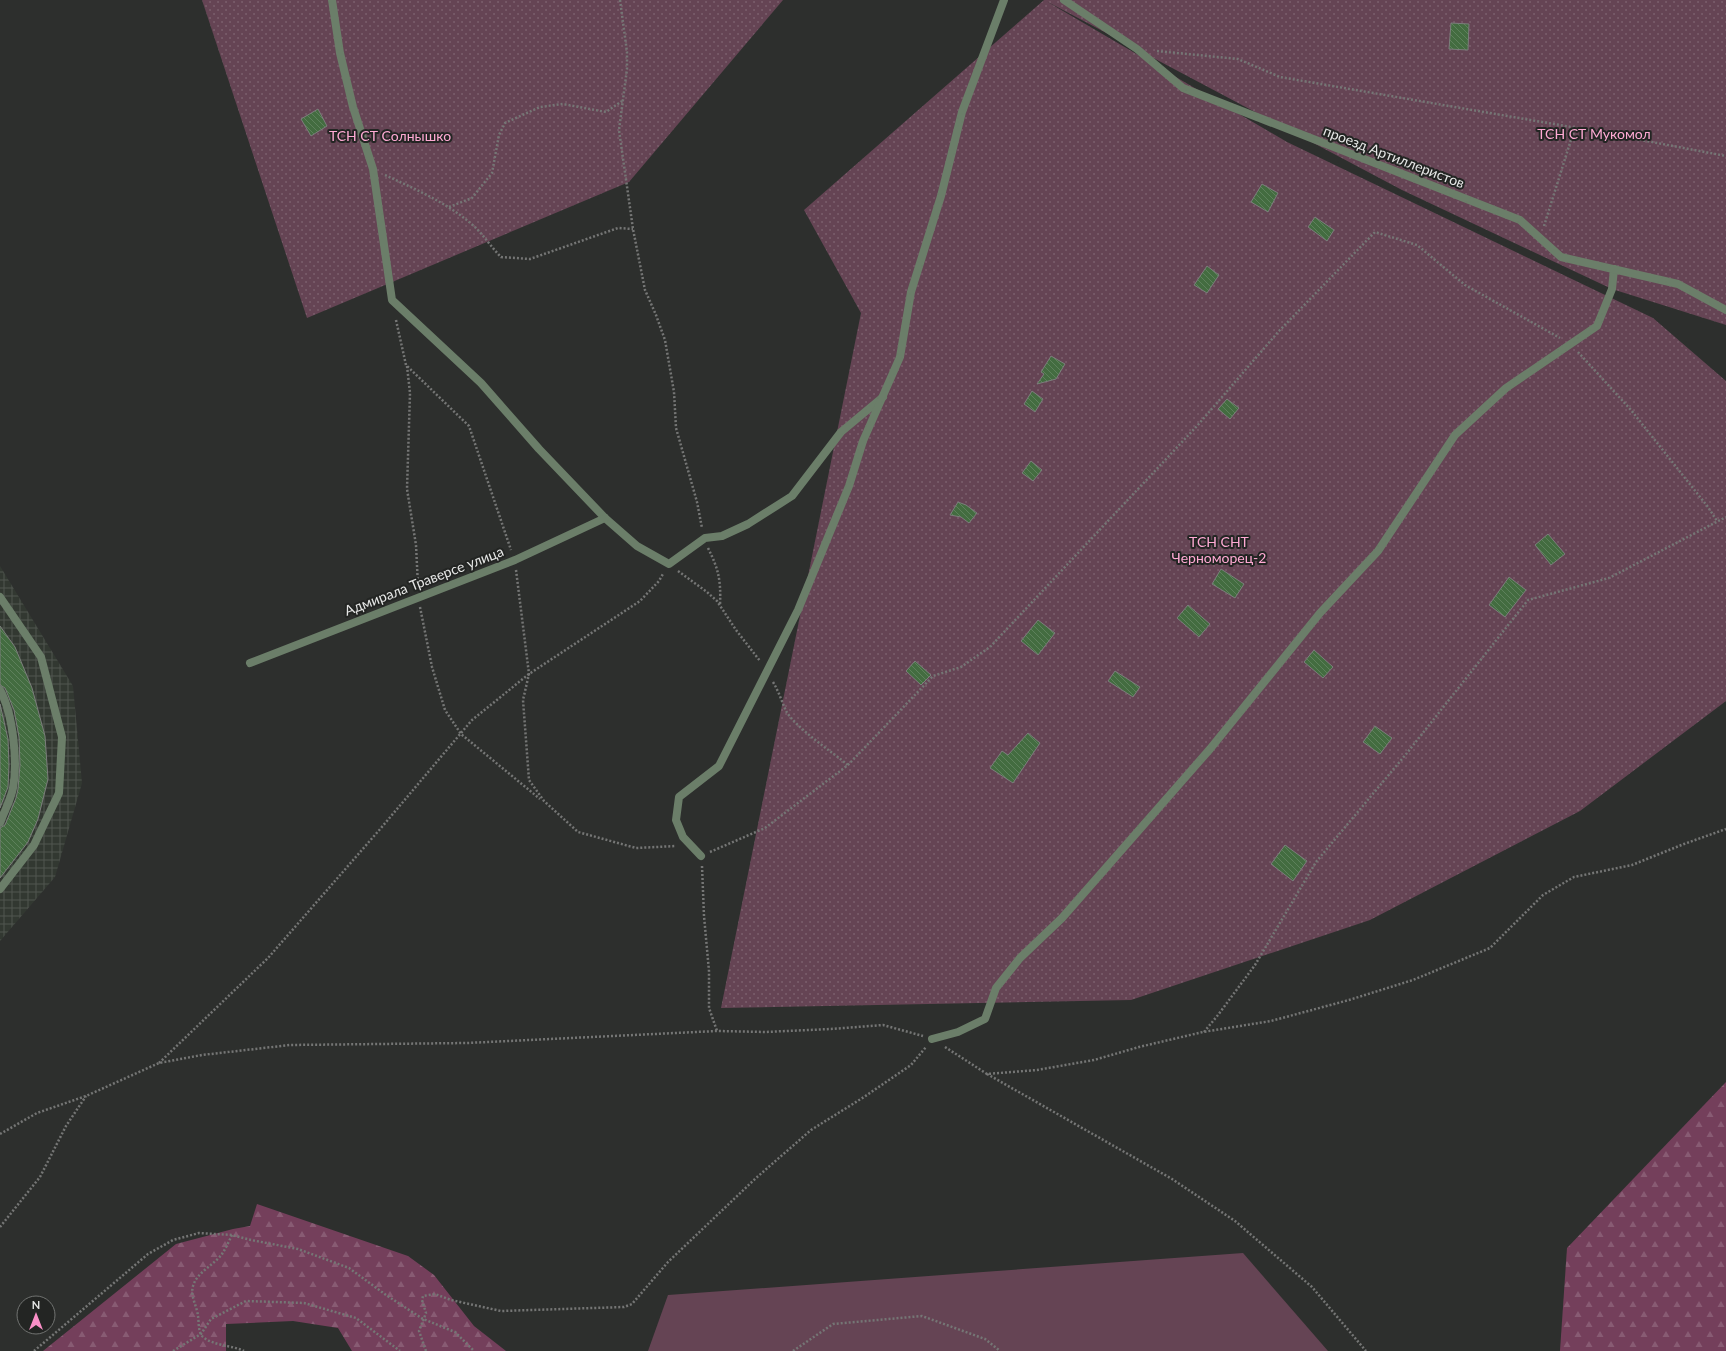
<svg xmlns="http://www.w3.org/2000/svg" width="1726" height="1351" viewBox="0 0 1726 1351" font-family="Lato,sans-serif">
<defs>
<pattern id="industrial-grid" width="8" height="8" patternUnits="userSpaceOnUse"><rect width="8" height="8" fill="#323831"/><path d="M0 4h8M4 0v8" fill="none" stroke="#50554f"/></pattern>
<pattern id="forest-firs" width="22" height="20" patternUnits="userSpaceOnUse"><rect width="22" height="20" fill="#743f5b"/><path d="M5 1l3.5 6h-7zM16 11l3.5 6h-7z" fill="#885b73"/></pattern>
<pattern id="garden-dots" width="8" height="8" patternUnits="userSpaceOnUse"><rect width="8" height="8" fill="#654454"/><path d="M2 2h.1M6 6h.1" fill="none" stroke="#7b5f6d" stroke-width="1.8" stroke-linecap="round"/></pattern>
<pattern id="building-back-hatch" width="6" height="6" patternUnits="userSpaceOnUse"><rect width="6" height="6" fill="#436c40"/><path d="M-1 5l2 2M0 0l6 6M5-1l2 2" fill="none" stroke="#5e815c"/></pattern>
</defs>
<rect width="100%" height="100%" fill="#2d2f2d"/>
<path fill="url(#industrial-grid)" d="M0,566L73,686L82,783L55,877L0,941Z"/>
<path fill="#654454" d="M1243,1253L1328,1351H648L668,1295Z"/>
<g fill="url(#forest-firs)">
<path d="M1726,1082V1351H1560L1567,1248Z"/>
<path d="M257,1204L408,1256L434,1275L474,1326L506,1351H352L338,1328L293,1321L226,1324V1351H43L176,1244L233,1229L250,1226Z"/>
</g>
<g fill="url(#garden-dots)">
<path d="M202,0H783L629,182L307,318Z"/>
<path d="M1044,0H1726V325L1612,289L1402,190L1046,1L1287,142L1653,318L1726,381V701L1580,811L1370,920L1131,1000L721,1008L861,313L804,210Z"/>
</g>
<g fill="url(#building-back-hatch)" stroke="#7c7e7c">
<path d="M1451,23L1469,24L1468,50L1449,49Z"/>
<path d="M318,109L327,126L311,136L301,119Z"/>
<path d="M1262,184L1278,193L1268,212L1251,202Z"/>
<path d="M1315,217L1334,230L1327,241L1308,227Z"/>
<path d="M1207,266L1219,275L1207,293L1194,285Z"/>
<path d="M1051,356L1065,364L1056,379L1037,384L1044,374L1041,372Z"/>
<path d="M1032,391L1043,399L1035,412L1024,404Z"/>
<path d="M1227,399L1239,408L1230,419L1218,409Z"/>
<path d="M1031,461L1042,470L1033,481L1022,473Z"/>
<path d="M958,502L966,505L977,513L969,523L961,517L950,515Z"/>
<path d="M1548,534L1565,554L1551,565L1535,545Z"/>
<path d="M1221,569L1244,584L1235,598L1212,584Z"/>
<path d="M1509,577L1526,590L1505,617L1489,605Z"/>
<path d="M1188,605L1210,624L1199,637L1177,618Z"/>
<path d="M1038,620L1055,633L1038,655L1021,641Z"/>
<path d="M0,626L15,647L32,688L45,736L48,779L38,819L28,842L0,878V828L5,825L16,798L18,789L20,765L19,737L14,710L5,688L0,685Z"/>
<path d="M1314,650L1333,667L1323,678L1304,662Z"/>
<path d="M915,661L931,675L921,685L906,671Z"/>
<path d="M1115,671L1140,687L1133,697L1108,681Z"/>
<path d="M0,704L8,739L9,765L8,787L0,808Z"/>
<path d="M1375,726L1392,738L1380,754L1363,742Z"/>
<path d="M1028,733L1040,743L1013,783L990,768L1002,751L1008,755Z"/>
<path d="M1285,845L1307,861L1293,881L1271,864Z"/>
</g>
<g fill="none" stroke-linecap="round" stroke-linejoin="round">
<g stroke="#757675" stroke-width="2.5" stroke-dasharray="2 2" stroke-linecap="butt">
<path d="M620,0L627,52V69L619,130L633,229L645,290L656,315L665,340L674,392L676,428L697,502L702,528"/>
<path d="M1157,51L1238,59L1280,77L1583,129L1726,156"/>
<path d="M385,175C417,190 450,204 476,228C485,237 492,248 501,257L530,259L618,228L633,229"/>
<path d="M449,207L472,198L492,173L499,135L505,123L540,107L563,104L606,112L622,101"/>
<path d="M1544,226L1575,127"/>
<path d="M396,320L406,365L469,426L511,550"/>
<path d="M1578,352L1631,410L1708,507L1717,521"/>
<path d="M407,366L410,393L407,489L416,545L418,586"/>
<path d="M708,548C719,570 721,581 720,605"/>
<path d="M516,570L529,674L523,700L529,780L544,801L578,832L636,848L676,846"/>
<path d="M678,571L707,592L717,601L736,630L760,661"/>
<path d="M420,607L432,667L445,710L461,734L540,799"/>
<path d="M773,682C779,692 782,702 786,711C796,728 832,752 848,765"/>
<path d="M710,852L765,828L848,765L933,676L961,667L990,647L1197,426L1279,331L1375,232L1417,245L1465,285L1560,338"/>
<path d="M702,866L704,916L709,971V1008L717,1031"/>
<path d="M1204,1032L1218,1015L1255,965L1316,862L1407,753L1528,600L1609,578L1726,517"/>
<path d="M945,1047L987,1074L1037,1070L1094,1060L1139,1047L1203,1032L1271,1021L1349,1000L1413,980L1490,948L1543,895L1574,877L1632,865L1684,844L1726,829"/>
<path d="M159,1063L268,958L381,828L472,720L529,674L640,601L659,581L663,574"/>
<path d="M987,1074L1172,1179L1235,1221L1312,1287L1366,1351"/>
<path d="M0,1134L37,1113L86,1096L159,1063L202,1055L290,1045L467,1043L717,1031L765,1032L831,1029L883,1025L923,1036"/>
<path d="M0,1227L40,1177L66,1126L86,1096"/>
<path d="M232,1235C229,1241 226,1248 222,1254C214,1265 197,1272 193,1286C190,1296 197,1306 198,1316C199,1322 198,1333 203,1337C214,1346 231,1345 244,1351"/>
<path d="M34,1351L148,1254L173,1240L199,1233L232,1235L251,1240L298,1249L349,1268L386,1295L423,1319L455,1332L474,1351"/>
<path d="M173,1351L201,1334L211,1319L246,1301L304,1303L356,1318L400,1351"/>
<path d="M426,1351L419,1331L426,1313L422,1300L423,1296L435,1294L451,1300L501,1311L624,1307L632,1304L668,1262L756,1178L811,1130L864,1097L911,1065L926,1047"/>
<path d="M793,1351L833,1324L922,1316L985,1339L1000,1351"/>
</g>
<g stroke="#6b7e69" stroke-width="8">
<path d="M332,0L340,53L353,107L373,169L392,300L481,383L539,449L605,518L637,546L669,564L705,538L722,536L748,524L792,496L841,432L883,397"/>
<path d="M0,597L41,657L62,737L59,793L34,845L0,889"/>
<path d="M0,690C13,713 18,762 13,788C11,799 4,812 0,823"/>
<path d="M932,1039L958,1032L985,1019L996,988L1020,958L1062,918L1210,749L1320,613L1378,551L1455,435L1506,388L1597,326L1612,289L1614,269"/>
</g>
<g stroke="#6b7e69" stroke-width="8">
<path d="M1064,0L1137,49L1183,88L1520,220L1561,257L1678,284L1726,310"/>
<path d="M250,663L515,560L605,518"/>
<path d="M701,856L683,837L676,820L679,797L719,766L798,610L849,486L863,441L900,357L911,292L941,196L962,112L1004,0"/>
</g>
</g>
<g text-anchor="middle" stroke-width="4" stroke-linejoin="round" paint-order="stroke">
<g font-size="14" fill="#ffaad4" stroke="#232523">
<text x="1594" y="139">ТСН СТ Мукомол</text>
<text x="390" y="141">ТСН СТ Солнышко</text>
<text x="1219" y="547">ТСН СНТ<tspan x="1219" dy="16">Черноморец-2</tspan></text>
</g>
<g font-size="14" fill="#e6e7e6" stroke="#232523">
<text transform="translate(1394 157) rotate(21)" y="5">проезд Артиллеристов</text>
<text transform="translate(424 581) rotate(-21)" y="5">Адмирала Траверсе улица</text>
</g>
</g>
<g transform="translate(36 1315)"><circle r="19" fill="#232523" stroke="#717371"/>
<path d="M0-3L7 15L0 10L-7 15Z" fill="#fa8fc7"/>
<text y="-6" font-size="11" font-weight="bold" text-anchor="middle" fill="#e6e7e6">N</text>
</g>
</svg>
